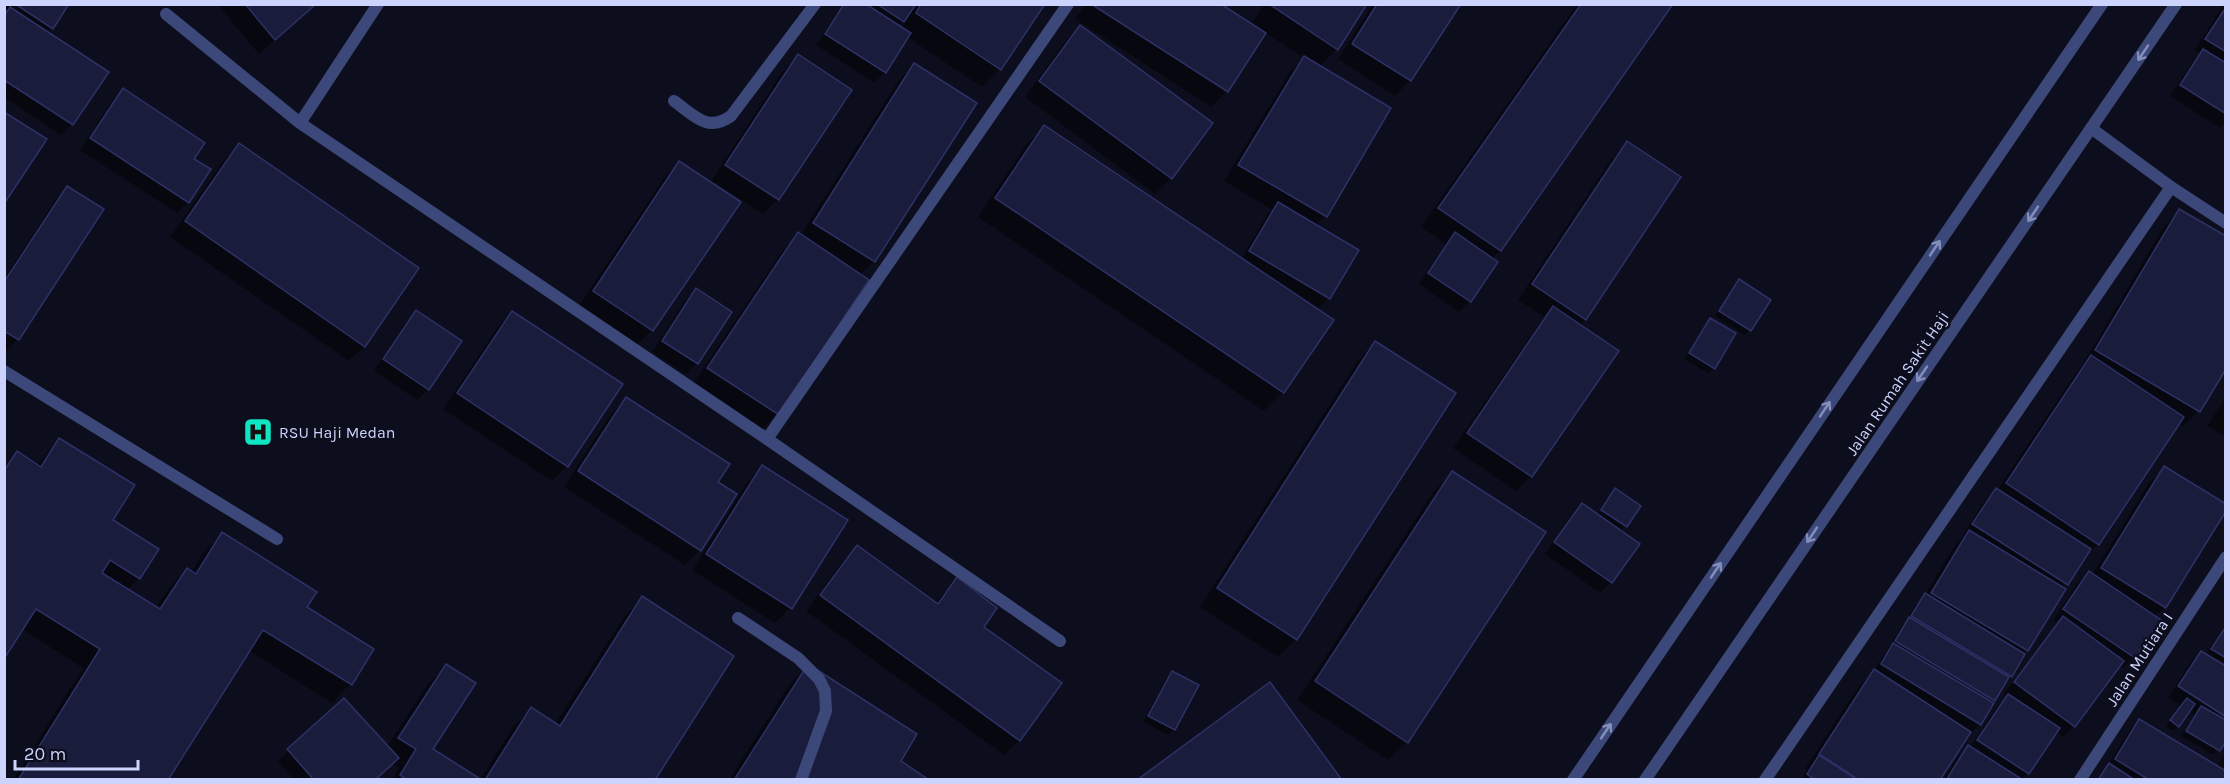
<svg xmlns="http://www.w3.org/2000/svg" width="2230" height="784" viewBox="0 0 2230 784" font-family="Karla,sans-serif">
<rect width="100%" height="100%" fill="#0d0e1d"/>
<g fill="#0007" fill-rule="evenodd">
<path d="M6,4H67L47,33L106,73L72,124L61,135L4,97V8Z"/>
<path d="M217,4H316L259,54Z"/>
<path d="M839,4H1043L1000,69L982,87L907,37L885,72L874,83L816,45L842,6ZM905,19L901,29L898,27Z"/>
<path d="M1085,4H1218L1251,25L1264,4H1366L1337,49L1319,67L1389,109L1325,216L1315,226L1329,298L1316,310L1332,321L1283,392L1264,411L978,217L1026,145L1044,127L1241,260L1267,215L1273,210L1224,181L1289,73L1304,58L1264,32L1226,92L1211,107L1075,19Z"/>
<path d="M1373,4H1459L1410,80L1395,96L1338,59Z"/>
<path d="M1577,4H1671L1500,250L1492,259L1470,301L1459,312L1419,284L1446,244L1421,227Z"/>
<path d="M2224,4L2226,123L2220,128L2170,96L2193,62L2200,54L2195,50Z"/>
<path d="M1080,27L1211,123L1171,178L1155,194L1025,97L1065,42Z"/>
<path d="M798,56L778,199L763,214L714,182L652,330L637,345L578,307L664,178L680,163L710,183L783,71Z"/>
<path d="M914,65L874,261L859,276L777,414L762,429L693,384L783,250L798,234L800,236L899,80Z"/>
<path d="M123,90L192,159L209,170L188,202L177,213L80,150L112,101Z"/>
<path d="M1627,143L1679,178L1585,319L1579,326L1531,476L1516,491L1453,448L1544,317L1518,300L1612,158Z"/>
<path d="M239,145L364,346L349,361L170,237L224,160Z"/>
<path d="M67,188L18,339L7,350L4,349V279L56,199Z"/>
<path d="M2179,211L2226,366L2198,411L2183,427L2178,423L2098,544L2082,560L2062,588L2064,589L1980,724L1969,735L1939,780H1801L1807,770L1805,769L1859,686L1873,672L1915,606L1924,596L1954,547L1964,536L1963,535L1985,500L1997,490L2076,373L2082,366L2164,226Z"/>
<path d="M1739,281L1750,330L1745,335L1715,316Z"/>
<path d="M696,290L697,363L686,374L652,352L685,301Z"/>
<path d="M416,312L460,341L428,390L417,400L374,371L405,323Z"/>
<path d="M512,313L567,466L552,481L443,409L497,328Z"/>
<path d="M1710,320L1714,368L1708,373L1684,359Z"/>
<path d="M1375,343L1296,639L1278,657L1200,607L1357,362Z"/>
<path d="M2226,396V437L2207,426Z"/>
<path d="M626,399L716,482L700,550L685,565L564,487L611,414Z"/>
<path d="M59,440L111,521L139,578L127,590L156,608L169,588L187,570L191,573L204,552L223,534L305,607L372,650L350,684L332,703L248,650L167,780H13L83,668L22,629L4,656V466L17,453L37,465Z"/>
<path d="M762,467L846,520L790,608L775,623L692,570L747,483Z"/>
<path d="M2165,468V607L2154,617L2134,657L2123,668L2119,665L2074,726L2063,737L2056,731L2022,780H1943L1957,758L1968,747L1970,748L1997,707L2007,696L2004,694L2058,623L2053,620L2078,583L2089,573L2092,575L2149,483Z"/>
<path d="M1453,473L1407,742L1388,760L1297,700L1434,491Z"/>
<path d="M1616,490L1625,526L1620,531L1611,582L1600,593L1545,554L1571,516L1582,505L1597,515Z"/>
<path d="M857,547L935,603L957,579L982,627L1019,740L1004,755L806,611L842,562Z"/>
<path d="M642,598L653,780H480L513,727L531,709L555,724L624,617Z"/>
<path d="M2226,623V738L2213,755L2181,736L2195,715L2188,711L2173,731L2166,726L2181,706L2168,698L2190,663L2201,653L2205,655Z"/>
<path d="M447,666L431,749L479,780H392L399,768L391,763L374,780H294L278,761L288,751L387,747L428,684Z"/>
<path d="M808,666L899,762L927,780H729L789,685Z"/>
<path d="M1172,672L1197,686L1173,730L1168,735L1143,722L1167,678Z"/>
<path d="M2139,721L2216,767L2226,753V780H2096L2107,767L2128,732Z"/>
</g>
<g fill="#1a1c3c" stroke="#2e3167" stroke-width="1.5">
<path d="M15,4H69L53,29Z"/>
<path d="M245,4H316L275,40Z"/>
<path d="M844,4H866L911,33L886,73L825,34Z"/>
<path d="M877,4H916L904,22Z"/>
<path d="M921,4H1045L1001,70L916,13Z"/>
<path d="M1091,4H1221L1266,33L1228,92Z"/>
<path d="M1269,4H1367L1338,50Z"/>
<path d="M1377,4H1461L1411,81L1352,44Z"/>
<path d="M1581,4H1673L1501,251L1438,208Z"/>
<path d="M10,7L109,72L73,125L4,80V16Z"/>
<path d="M2226,7V52L2205,39Z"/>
<path d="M1080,25L1213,123L1172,179L1039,81Z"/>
<path d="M2203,49L2226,63V114L2180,85Z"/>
<path d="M798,54L852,90L779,200L725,165Z"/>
<path d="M1304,56L1391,108L1327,217L1238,165Z"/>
<path d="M914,63L977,103L875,262L813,223Z"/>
<path d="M123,88L205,143L194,159L211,169L189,203L90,138Z"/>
<path d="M4,112L47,139L4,204Z"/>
<path d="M1044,125L1334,320L1284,393L995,198Z"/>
<path d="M1627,141L1681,177L1586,320L1532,284Z"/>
<path d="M239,143L419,268L365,347L185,221Z"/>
<path d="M679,161L741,202L653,331L593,291Z"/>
<path d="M67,186L104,209L19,340L4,331V282Z"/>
<path d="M1278,202L1359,250L1330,299L1249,251Z"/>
<path d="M2179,209L2226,236V369L2200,412L2095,350Z"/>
<path d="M798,232L869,280L779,415L707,368Z"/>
<path d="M1455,232L1498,262L1471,302L1428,273Z"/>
<path d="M1739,279L1771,300L1751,331L1719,311Z"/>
<path d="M696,288L732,312L698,364L662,341Z"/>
<path d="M1553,306L1619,351L1532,477L1467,433Z"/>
<path d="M416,310L462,341L429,390L383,359Z"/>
<path d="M512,311L623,384L568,467L457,393Z"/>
<path d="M1710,318L1736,333L1715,369L1689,353Z"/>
<path d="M1375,341L1456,393L1297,640L1217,588Z"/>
<path d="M2091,355L2184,417L2099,545L2006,483Z"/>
<path d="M626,397L730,464L718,482L737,494L701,551L578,471Z"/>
<path d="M59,438L135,485L113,520L159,549L140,579L110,560L102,573L160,609L187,568L196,574L222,532L317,592L307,607L374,649L352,685L263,630L168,780H18L100,649L36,609L4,659V471L17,451L41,467Z"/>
<path d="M762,465L848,520L792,609L706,554Z"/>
<path d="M2164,466L2226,504V511L2166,608L2101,568Z"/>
<path d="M1452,471L1546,532L1408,743L1315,681Z"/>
<path d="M1615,488L1641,506L1627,527L1601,510Z"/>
<path d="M1996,488L2091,549L2068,585L1972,524Z"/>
<path d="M1582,503L1640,544L1612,583L1554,542Z"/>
<path d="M1969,530L2066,589L2028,651L1931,593Z"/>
<path d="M857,545L938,604L957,577L997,608L984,627L1062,683L1020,741L820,595Z"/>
<path d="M2089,571L2161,620L2135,658L2063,609Z"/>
<path d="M1925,593L2025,654L2012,677L1911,616Z"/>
<path d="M642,596L734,656L655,780H485L531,707L560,726Z"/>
<path d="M2063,616L2124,661L2075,727L2014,682Z"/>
<path d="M1909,617L2009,677L1995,701L1895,641Z"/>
<path d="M2226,626V658L2211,649Z"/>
<path d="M1893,643L1994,703L1981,725L1881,664Z"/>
<path d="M2201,651L2226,666V717L2178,686Z"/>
<path d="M446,664L476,683L433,749L482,780H407L400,775L416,749L398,738Z"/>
<path d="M808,664L917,734L901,761L929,780H734Z"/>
<path d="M1874,669L1971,732L1940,780H1859L1819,754Z"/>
<path d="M1172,671L1199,685L1175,730L1148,716Z"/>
<path d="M1270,682L1342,780H1137Z"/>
<path d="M2008,694L2060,728L2029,774L1977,740Z"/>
<path d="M344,698L399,758L375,780H314L287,749Z"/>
<path d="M2187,698L2195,704L2179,727L2170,720Z"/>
<path d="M2201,706L2226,720V741L2220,751L2186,731Z"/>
<path d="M2139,719L2226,771V780H2149L2115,759Z"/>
<path d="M1968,745L2020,778L2019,780H1952L1948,777Z"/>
<path d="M1819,755L1858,780H1815L1807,774Z"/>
<path d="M2109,763L2135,780H2098Z"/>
</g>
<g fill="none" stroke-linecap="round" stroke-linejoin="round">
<g stroke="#3b4879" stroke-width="12">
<path d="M166,14L300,123L767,439L1068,4"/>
<path d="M674,101C694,115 707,133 731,116L815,4"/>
<path d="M300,123L378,4"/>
<path d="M2171,187L2226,223"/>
<path d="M4,371L277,539"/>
<path d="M767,439L1060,641"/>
<path d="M738,618L798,658L819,679L825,691L826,711L801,780"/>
</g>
<g stroke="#3b4879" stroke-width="12">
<path d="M1573,780L2102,4"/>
<path d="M1645,780L2176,4"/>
<path d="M1765,780L2171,187L2091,128"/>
<path d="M2080,780L2226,557"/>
</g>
</g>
<defs><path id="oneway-shaft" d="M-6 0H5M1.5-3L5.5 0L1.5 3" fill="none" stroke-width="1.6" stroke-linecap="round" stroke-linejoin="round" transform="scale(1.5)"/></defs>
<g stroke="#848eba">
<use href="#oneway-shaft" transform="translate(2143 53) rotate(124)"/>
<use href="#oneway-shaft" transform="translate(2033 214) rotate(124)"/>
<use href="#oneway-shaft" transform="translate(1935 248) rotate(-56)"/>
<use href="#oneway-shaft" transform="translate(1922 374) rotate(124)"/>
<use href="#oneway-shaft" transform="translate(1825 409) rotate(-56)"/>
<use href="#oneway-shaft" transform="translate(1812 535) rotate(124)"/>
<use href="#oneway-shaft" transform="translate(1716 570) rotate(-56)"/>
<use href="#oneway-shaft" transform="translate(1606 731) rotate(-56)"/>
</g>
<defs>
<g id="hospital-square" transform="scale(1.5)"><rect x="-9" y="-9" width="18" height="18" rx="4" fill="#0ee5c3" stroke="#0d0e1d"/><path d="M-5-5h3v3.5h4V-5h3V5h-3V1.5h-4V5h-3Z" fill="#111"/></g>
</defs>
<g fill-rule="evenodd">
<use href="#hospital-square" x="258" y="432"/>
</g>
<g text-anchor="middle" stroke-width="5" stroke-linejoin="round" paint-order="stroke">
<g font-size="16" fill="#ccd3fc" stroke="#0d0e1d">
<text transform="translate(1897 383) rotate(-56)" y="6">Jalan Rumah Sakit Haji</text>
<text transform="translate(2139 659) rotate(-57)" y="6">Jalan Mutiara I</text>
</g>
<g font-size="16" fill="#ccd3fc" stroke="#0d0e1d" text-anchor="start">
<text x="279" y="438">RSU Haji Medan</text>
</g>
</g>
<rect width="2230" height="784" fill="none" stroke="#ccd3fc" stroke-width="12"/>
<path d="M15 760v9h123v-9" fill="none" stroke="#ccd3fc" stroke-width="3"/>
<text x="24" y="760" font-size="18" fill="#ccd3fc" stroke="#0d0e1d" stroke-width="4.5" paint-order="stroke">20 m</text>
</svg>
